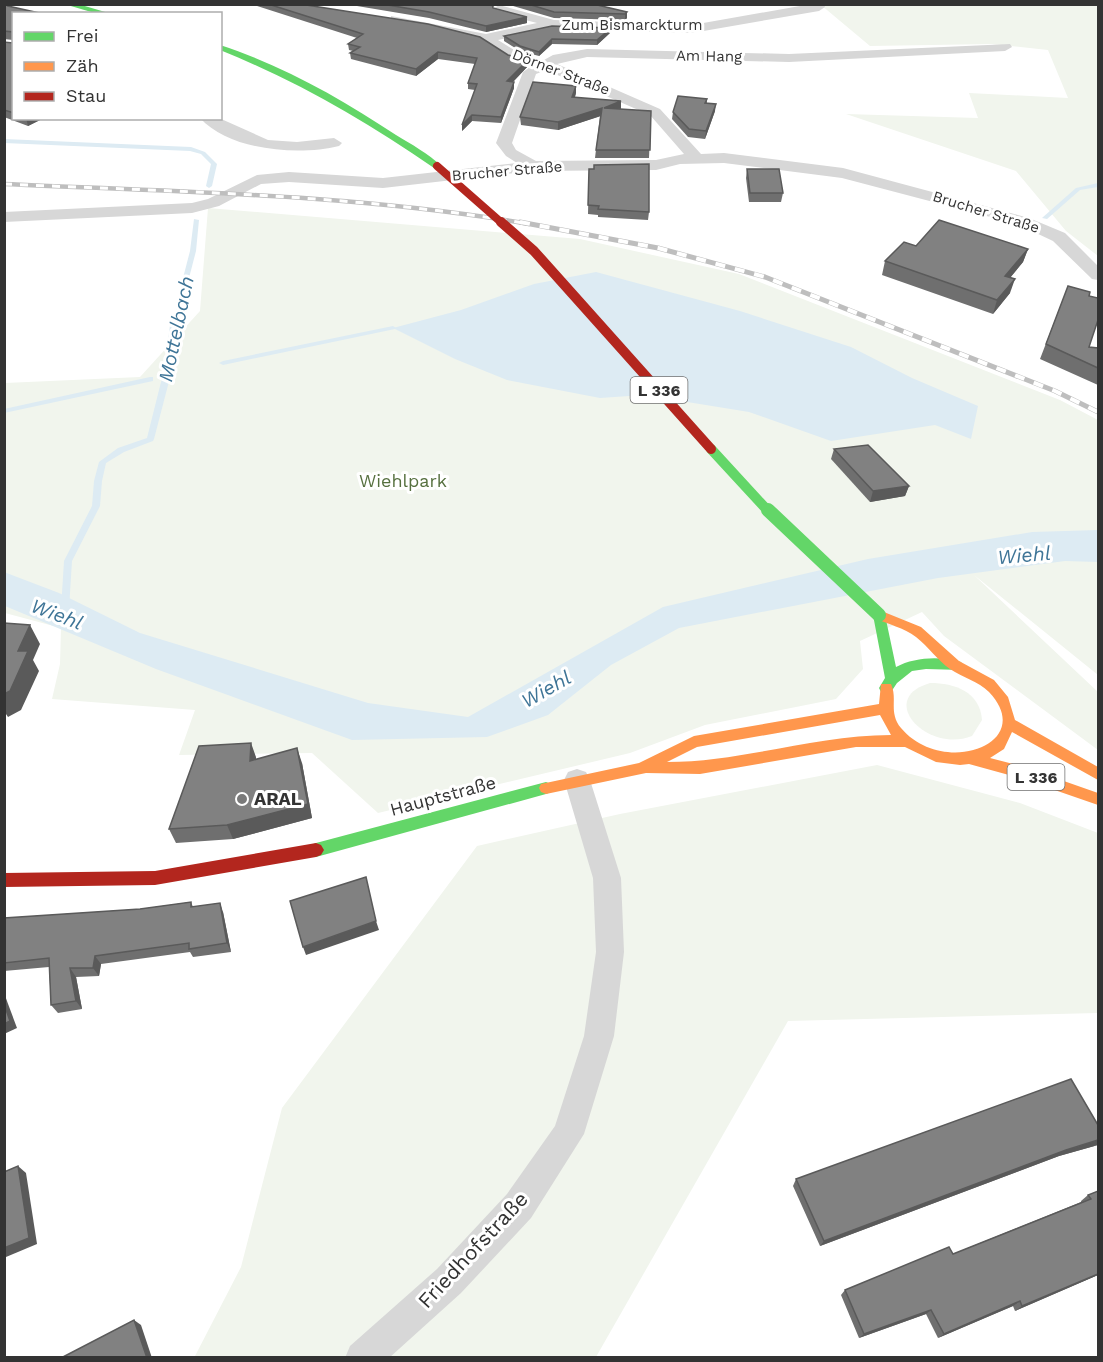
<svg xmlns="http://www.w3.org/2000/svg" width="1103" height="1362" viewBox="0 0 1103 1362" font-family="'Work Sans',sans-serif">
<rect width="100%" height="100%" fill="#fff"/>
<g fill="#f1f5ed">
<path d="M646,5H1098V256L1066,231L1016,171L846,114L978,118L969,93L1068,98L1048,50L992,44L870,46L821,5Z"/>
<path d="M208,208L580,239L739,274L1060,400L1098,420V675L974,575L1098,692V750L944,636L922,612L860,641L863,669L836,699L705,725L630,753L378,813L312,753L179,755L195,710L52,699L60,664L61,628L5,613V383L140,377L200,311Z"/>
<path d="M930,683C955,683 980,692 982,720L972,736C928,754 875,699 930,683Z"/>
<path d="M877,765L1020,803L1098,833V1013L788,1021L596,1357L194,1358L241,1267L282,1108L477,846L620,814Z"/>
</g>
<g fill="#ddebf3">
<path d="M596,272L740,311L851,347L912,378L978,406L971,439L935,425L831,441L749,412L644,395L600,398L507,380L455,359L393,328L461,310L534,284Z"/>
<path d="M1098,530V562L1065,561L938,578L679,628L611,665L548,715L487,737L352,740L156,669L5,606L4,572L59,593L140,633L368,703L468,717L663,607L868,559L1032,532Z"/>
</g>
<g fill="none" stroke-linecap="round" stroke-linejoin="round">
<g fill="#ddebf3" fill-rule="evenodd">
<path d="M4,139L191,147L205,152L217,164L212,186L209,188L206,186L211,164L201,154L190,151L4,143Z"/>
<path d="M1098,183V187L1080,190L1047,219L1042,218L1076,188Z"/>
<path d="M194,219L199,220L196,251L189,278V295L176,325L173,366L154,439L153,441L124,452L106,463L102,481L100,506L72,561L69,609L68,611H62L61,609L64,561L92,506L94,481L99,462L118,448L147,438L165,366L170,325L183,295V278L190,251Z"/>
<path d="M393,326L396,328L395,329L223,365L219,363L223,361Z"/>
<path d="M150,377H153V381L4,413V409Z"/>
</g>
<g fill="#d7d7d7" fill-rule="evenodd">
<path d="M811,4H824L825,7L819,11L692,33L552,28L498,40L519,53L544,60L553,55L587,49L789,54L1010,44L1012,47L1005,51L789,62L587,57L557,64L660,109L701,154L724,153L843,168L1029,218L1065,233L1098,266V280L1092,279L1053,241L1017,224L842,178L724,163L680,164L656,170L533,171L383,188L289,182L261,184L219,206L192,213L4,222V212L192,203L208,199L257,175L289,172L383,178L517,163L506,156L496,143L523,72L533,65L509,59L482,41L391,22V16L486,34L537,23L494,12L493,9L499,5L554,20L692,25ZM546,70L650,115L684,154L656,160L536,161L516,150L512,143L536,74Z"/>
<path d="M200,118H219L268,140L297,142L334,138L342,143L339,146C299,156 230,151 200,118Z"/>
<path d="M577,769L586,772L590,780L621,878L624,952L614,1036L584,1134L531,1218L461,1293L389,1358H345L350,1346L437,1269L507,1194L555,1126L584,1036L596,952L593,878L564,780L568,772Z"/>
</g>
<g fill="#63d668" fill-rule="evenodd">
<path d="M64,4H78L112,14H98Z"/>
<path d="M220,45C282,65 342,99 396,135C411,144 429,154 441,166L434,168C366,121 297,81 220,50Z"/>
<path d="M879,610L885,615L896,667C915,657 940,656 961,662L963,666L961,670L926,669L912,671L897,683L891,692H881L879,688L885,678L873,615Z"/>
<path d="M546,782L551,784L553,788L551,792L546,794L316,857L311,855L308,850L311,845L316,843Z"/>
</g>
<path fill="#ff974d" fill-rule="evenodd" d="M879,610L921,627L959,661L994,680L1008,697L1015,720L1098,767V780L1012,732L1004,749L990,758L1021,766L1098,793V805L1020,778L969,764L960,765L936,762L905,747H856L700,774L646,773L546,794L541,792L539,788L541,784L639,763L694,736L879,704L881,684H891C898,699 888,712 901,728C943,778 1038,744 989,692C978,681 963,678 950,669C937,660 929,647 916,637C904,628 888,624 874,618L873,615L874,612ZM880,715L891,735C815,735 743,762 667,762L697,747Z"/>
<path fill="#b3261e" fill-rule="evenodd" d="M316,843L321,845L324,850L321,855L316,857L155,885L4,887V873L155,871Z"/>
<g stroke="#bebebe" stroke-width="4.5">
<path id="rail-far1" d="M4,184C180,192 355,194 529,224"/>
</g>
<g stroke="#bebebe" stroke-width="5">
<path id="rail" d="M520,222L658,248L765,277L1055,391L1098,412"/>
</g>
<use href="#rail-far1" stroke="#fff" stroke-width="3" stroke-dasharray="8" stroke-linecap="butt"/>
<use href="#rail" stroke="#fff" stroke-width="4" stroke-dasharray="10" stroke-linecap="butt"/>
<path stroke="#63d668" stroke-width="10" d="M711,449L769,512"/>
<path stroke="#63d668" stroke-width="14" d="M768,510L879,615"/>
<path stroke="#b3261e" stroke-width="8" d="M437,166L503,224"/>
<path stroke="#b3261e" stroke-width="10" d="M501,222L534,251L711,449"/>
</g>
<g fill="#6f6f6f">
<path d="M4,4L14,14V118H44L28,126L4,117V42L13,43V40L4,39Z"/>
<path d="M251,4H300L528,60V66L513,82L514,88L501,123L472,121L462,131L475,90L468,89V83L475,64L438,59L416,76L351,59L350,53L353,51L349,50L348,44L357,38Z"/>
<path d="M345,4H497L493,7V8L527,17V23L486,32L429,18Z"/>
<path d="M506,4H593L627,12V18L625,20L554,18Z"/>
<path d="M611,28V32L597,45L552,44L539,56L520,51L504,41V36Z"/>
<path d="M576,93L575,97L621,109L651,111L649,158H595L600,116L558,130L521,125L520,117Z"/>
<path d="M707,99V103L715,111L705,139L688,137L672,119L673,112Z"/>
<path d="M589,169L649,212L648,220L598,217V215L588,214Z"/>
<path d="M747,169L783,193L781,202H749L746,178Z"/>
<path d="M916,246L1028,249L1023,262L1010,278V293L993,314L882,275L885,261Z"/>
<path d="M1068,286L1089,296V347L1098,348V385L1040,359Z"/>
<path d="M834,449L909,486L905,496L870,502L831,459Z"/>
<path d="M256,757V759L302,763L312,818L233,839L176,843L169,829Z"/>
<path d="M191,902L193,907L223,912L231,952L193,957L190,952L101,964L99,976L76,977L82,1009L58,1013L51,1005L49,967L4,971V918L140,909Z"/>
<path d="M1098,1145L1059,1156L820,1246L793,1186L796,1179Z"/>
<path d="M1098,1191V1275L1015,1311L1013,1306L938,1338L926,1314L859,1338L841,1295L845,1290L953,1254L1081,1202V1201L1088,1195Z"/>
</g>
<g fill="#5a5a5a">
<path d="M627,12V18L625,20V14Z"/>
<path d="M527,17V23L486,32V26Z"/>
<path d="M611,28V32L597,45V40Z"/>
<path d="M552,39V44L539,56V52Z"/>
<path d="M438,52V59L416,76V69Z"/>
<path d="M528,60V66L507,88V81Z"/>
<path d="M514,82V88L501,123V117Z"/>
<path d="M576,86V93L572,105V97Z"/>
<path d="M621,101V109L604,108Z"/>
<path d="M716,104L715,111L705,139L706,131Z"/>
<path d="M602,108L601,116L558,130V122Z"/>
<path d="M472,115V121L462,131V125Z"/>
<path d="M26,118H44L28,126Z"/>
<path d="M1028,249L1023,262L1000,290L1005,276Z"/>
<path d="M1015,279L1010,293L993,314L997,300Z"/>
<path d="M909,486L905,496L870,502L873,491Z"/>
<path d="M30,625L40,644L33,660L39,671L21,710L8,717L4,711V694L18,651Z"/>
<path d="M251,743L256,757L255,775L250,761Z"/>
<path d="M297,748L302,763L312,818L233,839L227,825Z"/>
<path d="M220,903L223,912L231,952L227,943Z"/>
<path d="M376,921L379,930L306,955L303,947Z"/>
<path d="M95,956L101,964L99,976L93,968Z"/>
<path d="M70,968L76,977L82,1009L76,1001Z"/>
<path d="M4,993L17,1028L4,1034Z"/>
<path d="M1098,1140V1145L1059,1156L820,1246L824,1241L1066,1150Z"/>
<path d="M18,1166L26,1173L37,1244L6,1257L4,1256V1248Z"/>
<path d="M1098,1274V1275L1015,1311L1022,1306Z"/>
<path d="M1020,1301L1013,1306L938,1338L944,1334Z"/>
<path d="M931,1310L926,1314L859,1338L864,1334Z"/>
<path d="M134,1320L141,1325L152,1358H147Z"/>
</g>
<g fill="#818181" stroke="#5a5a5a" stroke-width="1.5">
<path d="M4,4H10L8,6L44,14H14V113L4,110V42L13,43V32L4,31Z"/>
<path d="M268,4H300L428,24L480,37L508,55L528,60L507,81L514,82L501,117L472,115L462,125L477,84L468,83L477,58L438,52L416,69L350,53L360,47L348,44L363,34Z"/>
<path d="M382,4H492L493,8L527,17L486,26L429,12Z"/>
<path d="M528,4H593L627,12L625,14L554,12Z"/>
<path d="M552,26L611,28L597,40L552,39L539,52L520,46L504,36Z"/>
<path d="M533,82L576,86L572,97L621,101L604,108L651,111L650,150H596L602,108L558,122L520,117Z"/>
<path d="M678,96L707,99L705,103L716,104L706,131L689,129L673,112Z"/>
<path d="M649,164V212L598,209L599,206L588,205L589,169H594V165Z"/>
<path d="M747,169H779L783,193H750Z"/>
<path d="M939,220L1028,249L1005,276L1015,279L997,300L885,261L904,242L916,246Z"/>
<path d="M1068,286L1090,292L1089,296L1098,298V320L1089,347L1098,348V368L1046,344Z"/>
<path d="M868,445L909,486L873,491L834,449Z"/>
<path d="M4,623L30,625L18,651H28L10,691L4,694Z"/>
<path d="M251,743L250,761L297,748L308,804L227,825L169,829L199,746Z"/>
<path d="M366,877L376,921L303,947L290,901Z"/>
<path d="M191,902V907L220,903L227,943L189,949V943L95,956L93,968H70L76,1001L51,1005L49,958L4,963V918L140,909Z"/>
<path d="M4,1004L10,1021L4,1024Z"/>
<path d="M1071,1079L1098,1125V1140L1066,1150L824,1241L796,1179Z"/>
<path d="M18,1166L29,1238L4,1248V1172Z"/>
<path d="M1098,1191V1274L1022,1306L1020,1301L944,1334L931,1310L864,1334L845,1290L949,1247L953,1254L1091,1199L1088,1195Z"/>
<path d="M134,1320L147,1358H61Z"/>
</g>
<circle fill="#7a7a7a" stroke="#fff" stroke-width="2" cx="242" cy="799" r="6"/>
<g text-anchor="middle" stroke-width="6" stroke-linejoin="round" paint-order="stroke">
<g font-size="15" fill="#333" stroke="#fff">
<text x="632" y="30">Zum Bismarckturm</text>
<text transform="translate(709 56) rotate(1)" y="5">Am Hang</text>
<text transform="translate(561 72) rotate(21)" y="5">Dörner Straße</text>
<text transform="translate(507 171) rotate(-5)" y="5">Brucher Straße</text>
<text transform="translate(986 212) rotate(17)" y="5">Brucher Straße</text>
</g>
<g fill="#fff" stroke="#707070" stroke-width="1.5">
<rect x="630.5" y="377" width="57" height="26" rx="4.5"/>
<rect x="1007.5" y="764" width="57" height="26" rx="4.5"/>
</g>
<g font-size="16" font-weight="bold" fill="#333">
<text x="659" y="396">L 336</text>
<text x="1036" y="783">L 336</text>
</g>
<g font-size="18" fill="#56703f" stroke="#fff">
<text x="403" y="487">Wiehlpark</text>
</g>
<g font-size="18" fill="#333" stroke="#fff">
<text transform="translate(443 796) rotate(-15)" y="6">Hauptstraße</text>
</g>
<g font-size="18" font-weight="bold" fill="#333" stroke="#fff" text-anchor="start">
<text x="254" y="805">ARAL</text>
</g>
<g font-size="20" font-style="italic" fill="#3f7597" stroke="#fff">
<text transform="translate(176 329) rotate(-78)" y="7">Mottelbach</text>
<text transform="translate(1024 555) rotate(-5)" y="7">Wiehl</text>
<text transform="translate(57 614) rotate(21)" y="7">Wiehl</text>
<text transform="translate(546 689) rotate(-30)" y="7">Wiehl</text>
</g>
<g font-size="21" fill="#333" stroke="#fff">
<text transform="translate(473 1250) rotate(-47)" y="7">Friedhofstraße</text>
</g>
</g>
<rect width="1103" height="1362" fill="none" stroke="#333333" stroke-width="12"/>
<rect x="12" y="12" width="210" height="108" fill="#ffffff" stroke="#adadad" stroke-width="1.5"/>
<rect x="24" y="32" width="30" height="9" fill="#63d668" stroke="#adadad" stroke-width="1.5"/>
<text x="66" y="42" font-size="18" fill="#333333">Frei</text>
<rect x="24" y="62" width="30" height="9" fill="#ff974d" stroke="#adadad" stroke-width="1.5"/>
<text x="66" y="72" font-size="18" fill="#333333">Zäh</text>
<rect x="24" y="92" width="30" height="9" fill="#b3261e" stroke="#adadad" stroke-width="1.5"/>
<text x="66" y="102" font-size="18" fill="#333333">Stau</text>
</svg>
